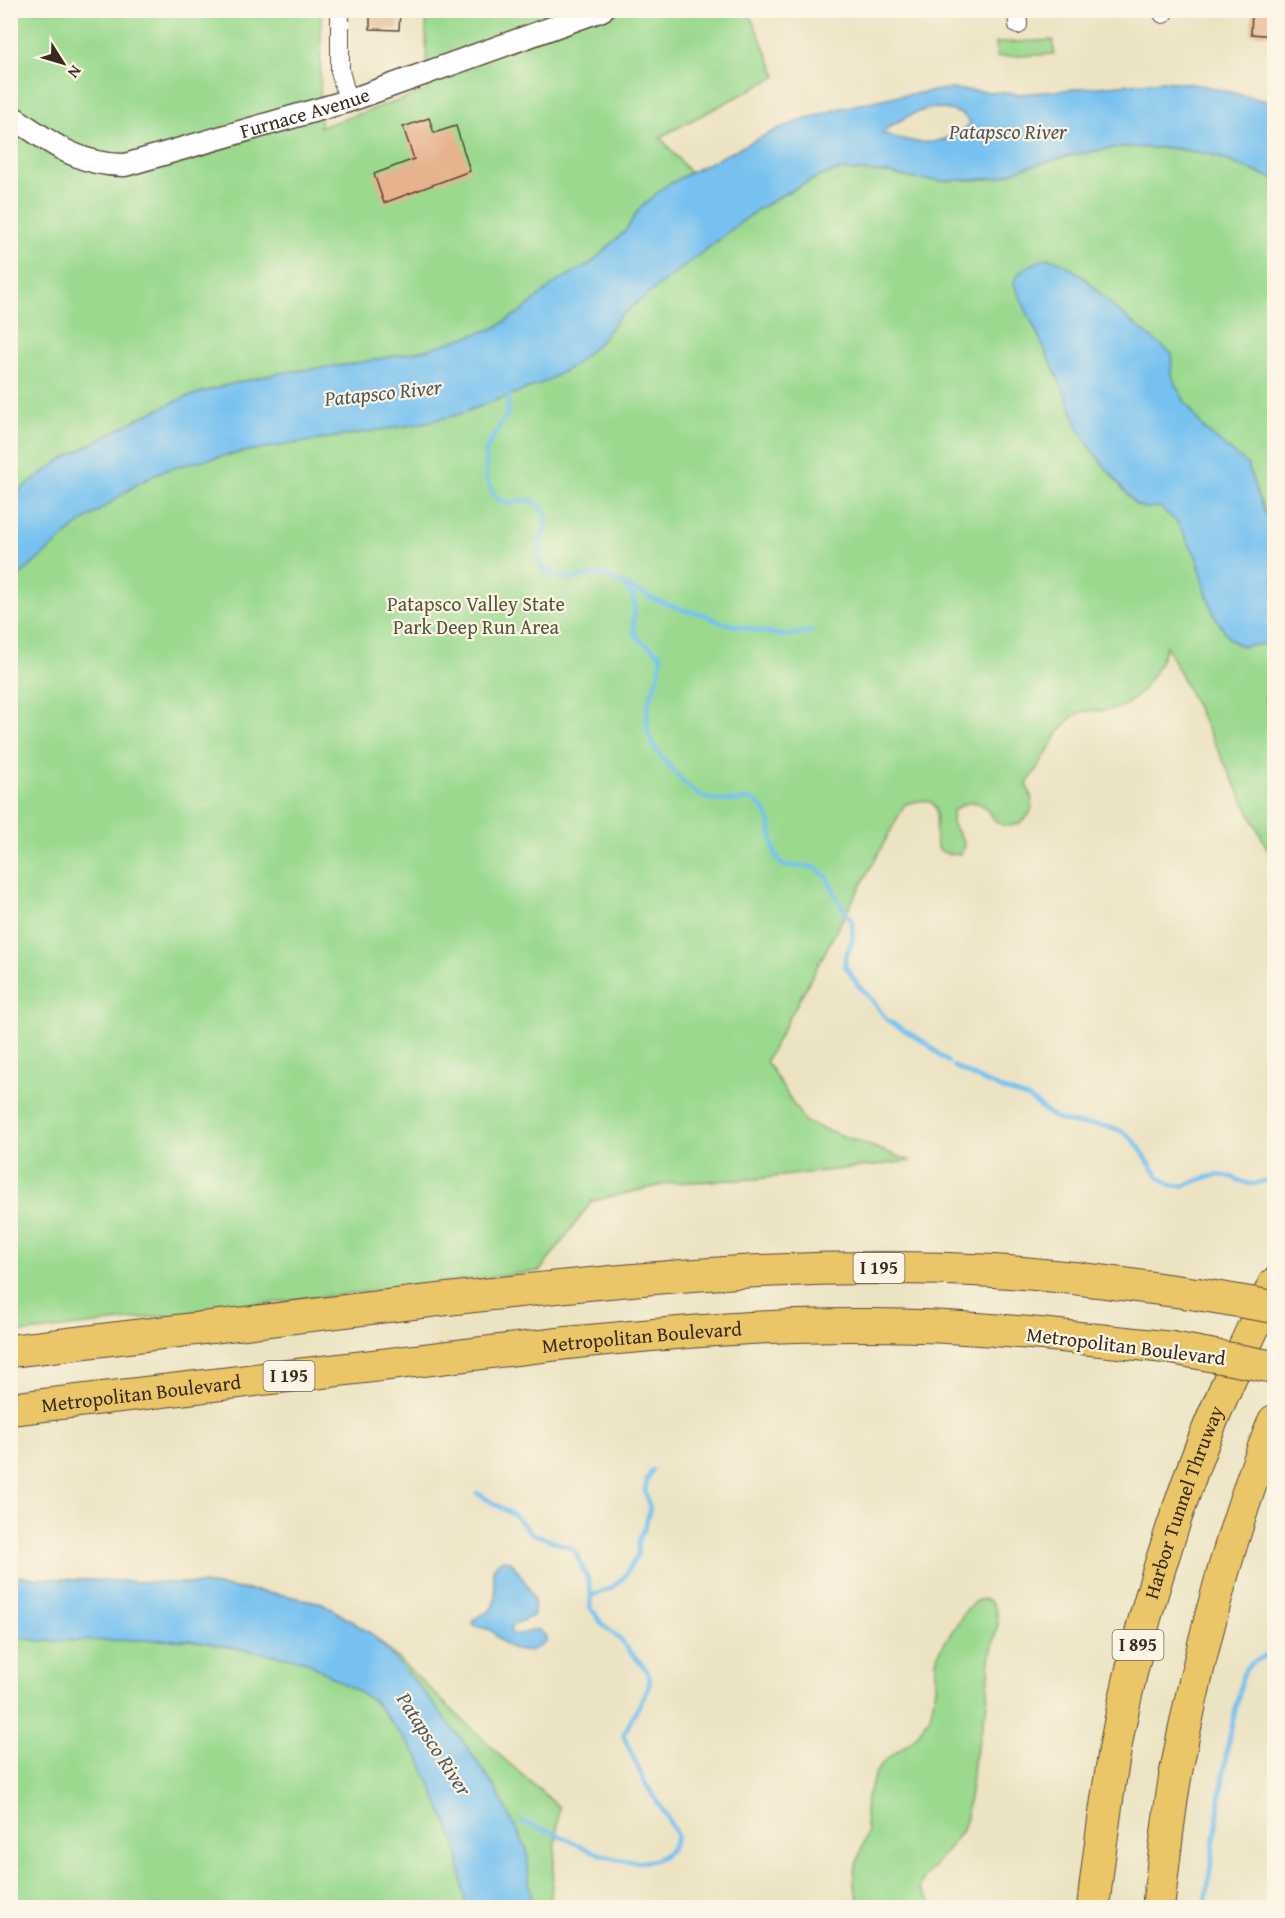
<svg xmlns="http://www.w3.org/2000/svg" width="1285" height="1918" viewBox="0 0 1285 1918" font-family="'Gentium Book Plus',serif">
<rect width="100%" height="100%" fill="#fcf5e5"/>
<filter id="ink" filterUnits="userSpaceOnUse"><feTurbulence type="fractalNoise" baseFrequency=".0167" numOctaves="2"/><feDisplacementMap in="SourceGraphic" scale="12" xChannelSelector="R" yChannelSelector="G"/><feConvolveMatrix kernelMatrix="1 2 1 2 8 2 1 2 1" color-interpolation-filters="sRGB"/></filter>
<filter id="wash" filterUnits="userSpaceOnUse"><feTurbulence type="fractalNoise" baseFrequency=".008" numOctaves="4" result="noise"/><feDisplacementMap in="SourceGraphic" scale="24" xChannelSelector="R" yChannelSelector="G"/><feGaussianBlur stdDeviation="1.35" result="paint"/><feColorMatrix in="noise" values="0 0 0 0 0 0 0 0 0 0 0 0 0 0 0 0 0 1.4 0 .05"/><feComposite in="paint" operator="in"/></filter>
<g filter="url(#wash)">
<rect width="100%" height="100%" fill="#ece3c2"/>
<g fill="#9ad98e" stroke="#6a8256" stroke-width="1.5">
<path d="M10,11H321L320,127L427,91L426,11H748L777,76L660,137L735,227L757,210L784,194L820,176L840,170L889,173L915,179L971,180L998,178L1026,167L1077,154L1119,147L1171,148L1210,154L1274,179V862L1166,646C1159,670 1137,706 1111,710C1098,712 1086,708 1075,715C1054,730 1045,763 1027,783C1027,789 1031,794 1032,800C1035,818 1012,833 997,822C990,817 988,806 978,803C968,800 961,805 953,811C953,813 952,820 952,822C955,835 970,838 961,854C913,859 952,809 928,801C921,799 912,803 905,804L766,1061L805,1122L911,1161L756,1179L671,1183L592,1201L540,1271L11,1334Z"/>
<path d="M1053,40L1054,54L997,57L996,43Z"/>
<path d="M10,1576L52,1579L202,1584L278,1594L322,1603L373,1635L505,1760L559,1807L550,1907H11Z"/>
<path d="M983,1599L990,1601L996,1610L998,1624L990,1658L987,1705L979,1742L973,1761L971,1786L964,1828L920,1884V1889L932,1903L943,1907H863L859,1902L854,1885V1871L867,1833L865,1814L866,1799L876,1772L884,1761L913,1740L930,1717L936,1688V1661L939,1651L967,1609L976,1601Z"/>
</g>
<g fill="#76c1f0" stroke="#587687" stroke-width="1.5" fill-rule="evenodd">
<path d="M1163,81L1201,85L1274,103V179L1210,154L1171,148L1119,147L1077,154L1026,167L998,178L943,181L915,179L889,173L840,170L820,176L784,194L757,210L620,316L599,343L573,366L545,382L457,415L418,424L254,450L198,461L160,472L136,485L74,528L11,583V500L20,490L58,462L141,417L186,397L227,385L279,373L353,364L425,350L495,328L523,310L558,281L591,263L626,230L639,209L664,187L693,171L782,127L838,109L891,97L948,89L1020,94ZM933,108C945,109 964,111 970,122C966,129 960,133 952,136C928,148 906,141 882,133C892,123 918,110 933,108Z"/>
<path d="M1047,258C1072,261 1096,290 1114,307C1132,323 1152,338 1172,354L1171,374L1184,400L1204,429L1248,465L1257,494L1269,522L1274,530V642L1265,644L1242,646L1235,643L1229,638L1214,615L1206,592L1197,558L1177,522L1159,507L1144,508L1136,505L1093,452L1078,427L1064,391L1014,284C1016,269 1034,263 1047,258Z"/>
<path d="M1274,677V723L1265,699Z"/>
<path d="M503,1560L509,1561L513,1564C522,1579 540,1597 533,1616L513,1625L510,1630L512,1634H521L538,1629L546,1636V1641C529,1657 514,1653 498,1638C496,1636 494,1633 492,1631C486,1627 480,1629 474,1625L473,1621C478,1615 483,1615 489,1611C500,1603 493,1581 493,1569L498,1562Z"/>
<path d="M10,1576L52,1579L202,1584L278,1594L322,1603L373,1635L414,1680L460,1737L497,1791L527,1850L531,1907H466L457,1847L419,1758L374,1701L303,1660L189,1640L43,1641L11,1637Z"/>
</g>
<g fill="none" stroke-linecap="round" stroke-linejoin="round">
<g stroke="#76c1f0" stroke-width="4.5">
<path d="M509,392L508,412L486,450V477L492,491L498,499L509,504L525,500L534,501L546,512L547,521L541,539L538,559L541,568L555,577L568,579L602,574L651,598L680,609L706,615L719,622L784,636L812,631"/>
<path d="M625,585C629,592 634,598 635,606C635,615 631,626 635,634C641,644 653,647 661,655C662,678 645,698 647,722C647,728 649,735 651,740C655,752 686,786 696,793C710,802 734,802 750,799C784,815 762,850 784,866L814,867L827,877L840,904L852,921L853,938L845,959V966L858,985L873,1001L887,1020L926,1043L948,1062"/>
<path d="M954,1066C970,1076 990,1083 1007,1091C1014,1094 1023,1095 1029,1099C1042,1106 1047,1116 1063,1121C1083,1127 1101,1122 1121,1131C1147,1144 1148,1178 1173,1185C1187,1189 1199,1177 1213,1176C1218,1175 1226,1176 1231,1177C1238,1179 1244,1184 1252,1184C1260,1183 1268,1179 1274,1178"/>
<path d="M477,1493L515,1516L531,1533L571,1548L576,1553L589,1582L591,1596L590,1606L601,1623L622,1641L629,1651L645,1668L649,1675L650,1682L647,1691L623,1735L644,1781L666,1815L677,1836C666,1874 620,1862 592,1851C580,1847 569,1839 558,1835C546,1830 534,1827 522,1822"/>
<path d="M591,1596L611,1588L624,1577L638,1554L639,1540L645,1527L650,1508L645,1491L647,1480L652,1470"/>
<path d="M1205,1908L1227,1749L1243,1674L1250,1664L1274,1651"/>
</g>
</g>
<g id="blocks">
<g fill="#e6b38e">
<path d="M370,10H400L399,30L370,29Z"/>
<path d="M1252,10H1275V36L1251,34Z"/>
<path d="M429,118L434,133L456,126L470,171L384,203L374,174L414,159L403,127Z"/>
</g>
</g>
</g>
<g filter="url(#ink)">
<use href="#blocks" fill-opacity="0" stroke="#564637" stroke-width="1.5"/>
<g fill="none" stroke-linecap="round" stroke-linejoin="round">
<g stroke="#564637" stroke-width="20">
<g id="minor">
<path d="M340,10V71L348,101"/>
<path d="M1017,10L1018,25"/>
<path d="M1163,10V14"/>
</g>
</g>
<g stroke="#564637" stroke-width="25">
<g id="tertiary">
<path id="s1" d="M10,115C47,140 78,166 125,165L348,101L602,10"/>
</g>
</g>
<g stroke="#564637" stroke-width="34">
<g id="motorway">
<path d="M10,1351C147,1335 284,1318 421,1302C611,1280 803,1260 994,1271C1062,1275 1129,1285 1197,1294"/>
<path id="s2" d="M10,1409L567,1343C668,1333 770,1324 872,1325C972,1325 1072,1337 1172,1348"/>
<path id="s3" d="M1093,1908C1100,1846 1108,1784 1120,1723C1136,1644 1159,1564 1186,1488C1210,1418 1242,1351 1274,1284"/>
<path d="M1158,1908C1164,1862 1168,1817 1176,1772C1199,1653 1229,1534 1274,1421"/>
</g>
</g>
<use href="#minor" stroke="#fff" stroke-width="18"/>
<use href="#tertiary" stroke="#fff" stroke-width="22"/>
<use href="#motorway" stroke="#ebc669" stroke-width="32"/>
<g stroke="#564637" stroke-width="34" stroke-linecap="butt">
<g id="motorway-bridge">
<path d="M1197,1294L1274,1307"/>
<path d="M1172,1348L1274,1367"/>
</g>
</g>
<use href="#motorway-bridge" stroke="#ebc669" stroke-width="32"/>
</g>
</g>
<g text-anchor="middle" stroke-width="4.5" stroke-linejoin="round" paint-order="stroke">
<g fill="#fcf5e5" stroke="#75675a" stroke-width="1.5">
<rect x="853.5" y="1253" width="51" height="30" rx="4.5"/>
<rect x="263.5" y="1361" width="51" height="30" rx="4.5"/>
<rect x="1112.5" y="1630" width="51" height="30" rx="4.5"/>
</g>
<g font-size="18" font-weight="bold" fill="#3b2a1e">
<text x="879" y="1274">I 195</text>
<text x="289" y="1382">I 195</text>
<text x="1138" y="1651">I 895</text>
</g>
<g font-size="20" fill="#3b2a1e" stroke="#fcf5e5">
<text dy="7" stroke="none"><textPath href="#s1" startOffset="315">Furnace Avenue</textPath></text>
<text dy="7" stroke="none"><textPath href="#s2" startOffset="636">Metropolitan Boulevard</textPath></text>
<text transform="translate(1126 1346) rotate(7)" y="7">Metropolitan Boulevard</text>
<text dy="7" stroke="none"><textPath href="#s2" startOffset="132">Metropolitan Boulevard</textPath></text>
<text dy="7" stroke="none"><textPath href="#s3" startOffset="417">Harbor Tunnel Thruway</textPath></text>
</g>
<g font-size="20" fill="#53563a" stroke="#fcf5e5">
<text x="476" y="611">Patapsco Valley State<tspan x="476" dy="23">Park Deep Run Area</tspan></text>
</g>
<g font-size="21" font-style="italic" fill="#4d575d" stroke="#fcf5e5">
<text x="1008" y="139">Patapsco River</text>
<text transform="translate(383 393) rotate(-6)" y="7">Patapsco River</text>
<text transform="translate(434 1744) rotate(57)" y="7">Patapsco River</text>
</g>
</g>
<rect width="1285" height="1918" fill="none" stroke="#fcf5e5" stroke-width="36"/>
<g transform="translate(63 63) rotate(127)" stroke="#fcf5e5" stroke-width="4.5" paint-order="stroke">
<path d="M0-4.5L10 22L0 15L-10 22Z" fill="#3b2a1e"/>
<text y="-9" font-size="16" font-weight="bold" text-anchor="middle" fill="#3b2a1e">N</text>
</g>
</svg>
